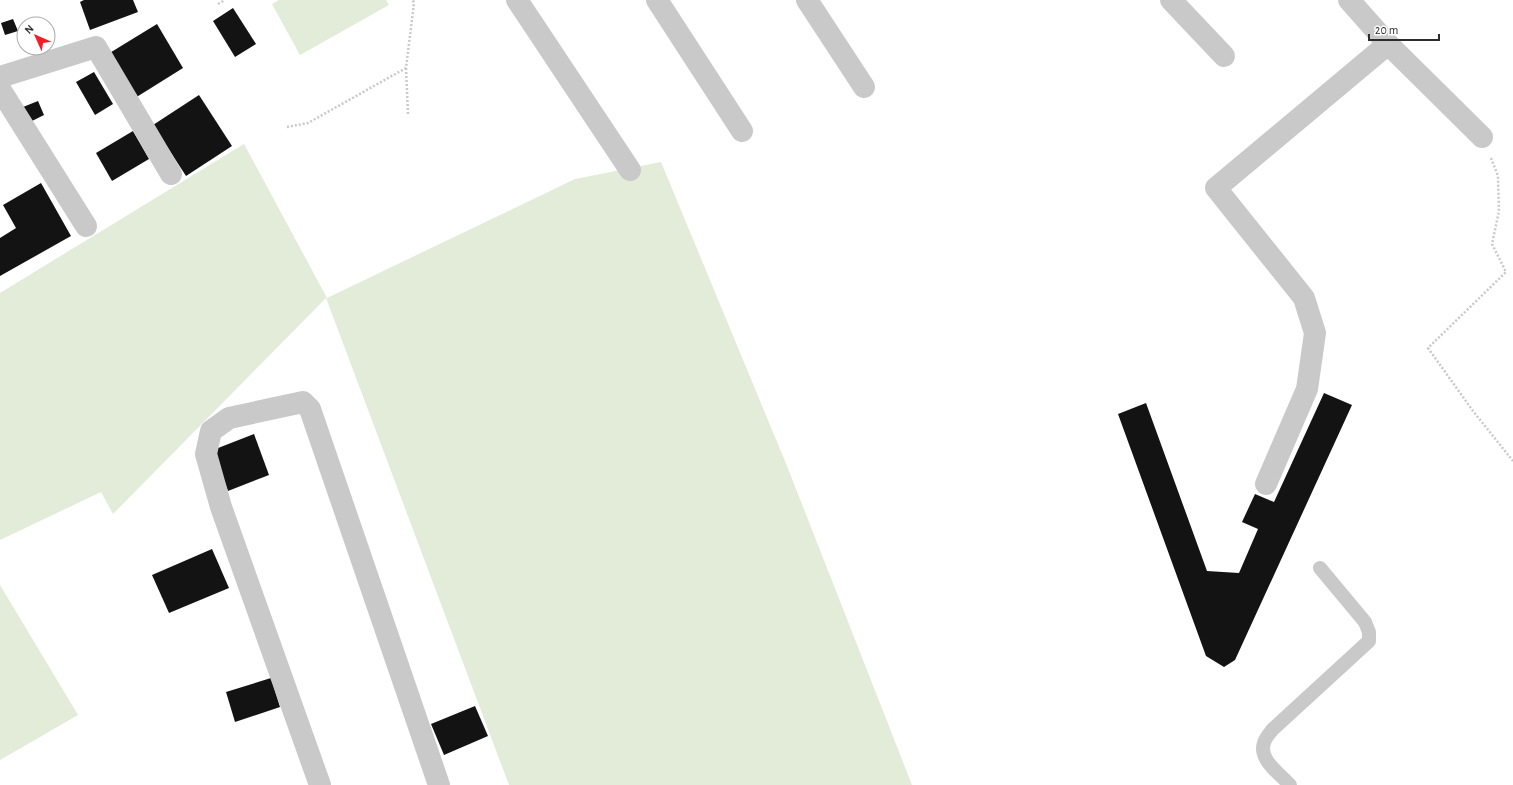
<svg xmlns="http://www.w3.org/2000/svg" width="1513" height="785" viewBox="0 0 1513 785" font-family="'Alegreya Sans',sans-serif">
<rect width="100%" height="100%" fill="#fff"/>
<g fill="#e2ecd8">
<path d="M279,0H386L389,5L300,55L272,4Z"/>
<path d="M244,144L327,298L575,179L661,162L787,466L912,785H509L326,298L113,514L101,492L0,540V293Z"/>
<path d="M0,585L78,715L0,760Z"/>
</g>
<g fill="#131313">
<path d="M84,0H133L138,12L90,30L80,2Z"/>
<path d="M233,8L256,44L235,57L213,21Z"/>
<path d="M13,19L18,31L5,35L1,23Z"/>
<path d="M157,24L183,68L135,98L108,54Z"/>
<path d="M94,72L113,104L95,115L76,82Z"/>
<path d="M199,95L232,146L186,176L153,125Z"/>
<path d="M38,101L44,115L30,122L23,107Z"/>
<path d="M133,131L149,159L112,181L96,153Z"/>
<path d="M41,183L71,236L0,276V238L16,228L3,205Z"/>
<path d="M1324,393L1352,405L1235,660L1224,667L1206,656L1118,414L1146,403L1207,571L1239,573L1258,529L1242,522L1255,494L1274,502Z"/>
<path d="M254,434L269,475L228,491L213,450Z"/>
<path d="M212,549L229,588L169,613L152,575Z"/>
<path d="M271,678L280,707L235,722L226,692Z"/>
<path d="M475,706L488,736L444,755L431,724Z"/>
</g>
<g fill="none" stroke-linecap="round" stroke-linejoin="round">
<g stroke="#c9c9c9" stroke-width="2.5" stroke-dasharray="2 2" stroke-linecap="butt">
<path d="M218,4L225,0"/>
<path d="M406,68L408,114"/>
<path d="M287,127L308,123L406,68L414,3L413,0"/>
<path d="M1491,158L1498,176L1499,211L1492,244L1506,272L1428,348L1473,411L1513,461"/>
</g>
<path stroke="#c9c9c9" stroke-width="14" d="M1290,785C1280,774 1258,759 1264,743C1265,738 1270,733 1273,729L1369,641V632L1365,622L1320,568"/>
<g stroke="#c9c9c9" stroke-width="22">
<path d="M517,0L630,170"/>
<path d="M657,0L742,131"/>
<path d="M807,0L864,87"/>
<path d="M1171,0L1224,56"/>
<path d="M1349,0L1388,44L1482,137"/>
<path d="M0,77L96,47L171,174"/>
<path d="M0,89L86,226"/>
<path d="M1266,484L1307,389L1315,333L1304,298L1216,188L1388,44"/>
<path d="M320,785L221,507L206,454L211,431L229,418L303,402L310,409L439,785"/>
</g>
</g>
<g transform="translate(36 36) rotate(315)"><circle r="19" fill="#ffffff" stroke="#ababab"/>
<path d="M0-3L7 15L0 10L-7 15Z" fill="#f61b24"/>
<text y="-6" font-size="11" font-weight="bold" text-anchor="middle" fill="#2c2c2c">N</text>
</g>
<path d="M1369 34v6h70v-6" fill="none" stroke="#2c2c2c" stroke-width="2"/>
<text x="1375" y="34" font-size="12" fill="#2c2c2c" stroke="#ffffff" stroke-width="3" paint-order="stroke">20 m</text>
</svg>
